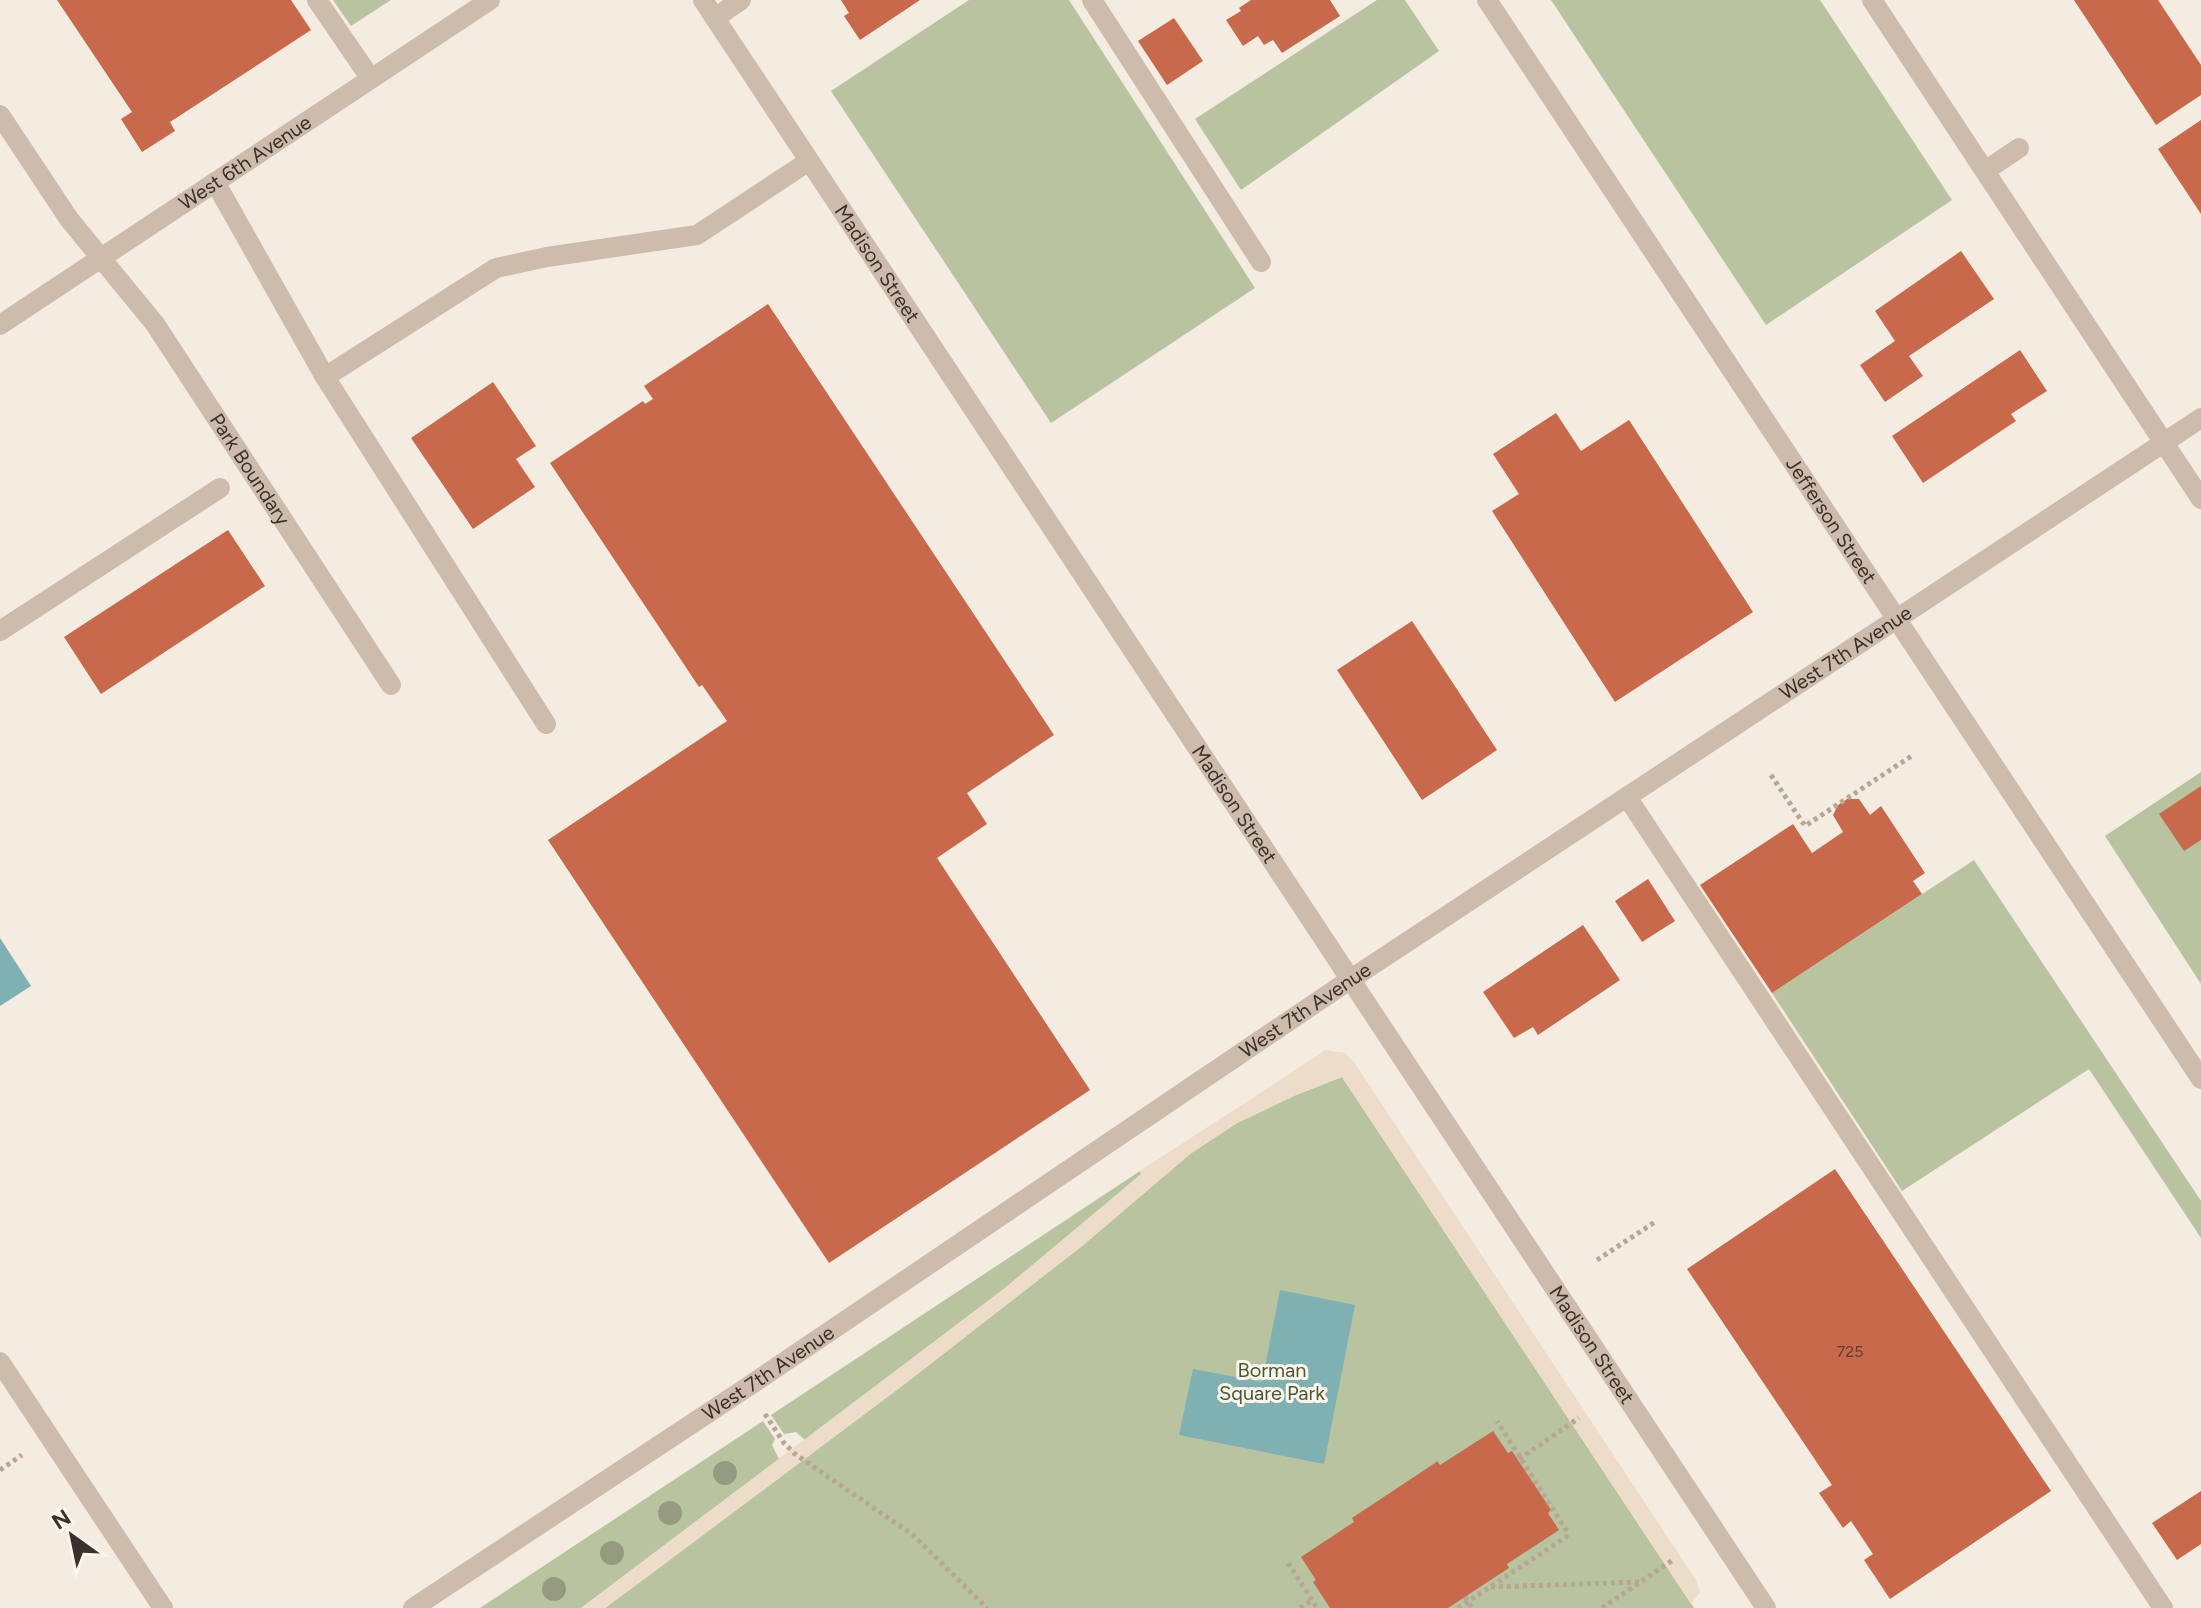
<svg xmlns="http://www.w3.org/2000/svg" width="2201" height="1608" viewBox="0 0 2201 1608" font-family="Figtree,sans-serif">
<rect width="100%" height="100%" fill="#f4ebe1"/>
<g fill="#b8c4a0">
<path d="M333,0H391L351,26Z"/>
<path d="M969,0H1069L1255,288L1051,423L831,91Z"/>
<path d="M1377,0H1405L1439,51L1241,190L1195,119Z"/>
<path d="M1551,0H1820L1952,200L1766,325Z"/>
<path d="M2201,772V984L2105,836Z"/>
<path d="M1974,860L2201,1201V1238L2089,1069L1902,1191L1772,993Z"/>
<path d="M1342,1077L1694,1608H605L902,1386L1082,1246L1190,1154L1237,1123L1296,1095Z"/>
<path d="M1140,1171L1142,1174L1005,1288L805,1440L796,1432L784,1434L771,1415Z"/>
<path d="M763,1421L775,1439L772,1445L779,1459L581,1608H480Z"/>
</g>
<path fill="#ecdcc8" d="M1326,1050L1345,1053L1354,1062L1696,1580L1700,1592L1691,1604L1342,1077L1296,1095L1237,1123L1190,1154L1082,1246L902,1386L654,1572L605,1608H581L1005,1288L1141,1174L1140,1171Z"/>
<g fill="#7fb0b2">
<path d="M0,938L31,986L0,1006Z"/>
<path d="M1280,1290L1355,1305L1324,1464L1179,1435L1193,1369L1262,1382Z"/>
</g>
<g fill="#c8694b">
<path d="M57,0H291L311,30L170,122L175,131L142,152L121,119L132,112Z"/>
<path d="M841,0H920L860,40L844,16L849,13Z"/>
<path d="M1251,0H1330L1340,16L1282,53L1273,40L1264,45L1258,36L1243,46L1226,20L1241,11L1239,8Z"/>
<path d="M2074,0H2158L2201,65V95L2156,125Z"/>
<path d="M1174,18L1203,61L1167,85L1138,41Z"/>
<path d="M2201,120V214L2158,149Z"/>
<path d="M1961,251L1994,299L1909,356L1923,376L1885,402L1860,365L1895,341L1875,311Z"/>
<path d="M768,304L1054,735L967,793L987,824L937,858L1090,1090L829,1263L548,840L727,721L702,685L699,687L550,463L643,401L645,404L653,399L644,386Z"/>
<path d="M2020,350L2047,391L2011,414L2016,421L1923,483L1892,436Z"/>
<path d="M493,382L536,446L516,459L535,487L473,529L411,438Z"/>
<path d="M1556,413L1581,451L1629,420L1753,612L1615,702L1492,511L1519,494L1493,454Z"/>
<path d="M228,530L265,586L101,694L64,637Z"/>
<path d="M1412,621L1497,750L1422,800L1337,670Z"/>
<path d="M2201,786V840L2184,851L2159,814Z"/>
<path d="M1847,799H1859L1870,815L1881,806L1925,873L1913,881L1922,894L1772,993L1700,885L1793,824L1812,853L1843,832L1833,815L1838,805Z"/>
<path d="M1648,879L1675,921L1642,942L1615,901Z"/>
<path d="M1583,925L1620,980L1538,1035L1533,1027L1514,1038L1483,992Z"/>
<path d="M1835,1169L2051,1491L1890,1599L1864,1560L1873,1554L1851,1521L1843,1528L1819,1493L1832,1485L1687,1269Z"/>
<path d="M1493,1431L1508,1453L1512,1451L1551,1510L1548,1513L1559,1530L1507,1564L1509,1568L1448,1608H1330L1313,1582L1316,1580L1301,1557L1354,1522L1352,1518L1435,1463L1437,1461L1440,1465Z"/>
<path d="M2201,1491V1544L2177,1560L2152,1523Z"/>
</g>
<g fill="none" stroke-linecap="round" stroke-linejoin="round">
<g stroke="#b9a596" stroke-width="5" stroke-dasharray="4 4" stroke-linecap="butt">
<path d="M1771,775L1805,826L1913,755"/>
<path d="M1597,1260L1655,1222"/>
<path d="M765,1414L784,1443L795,1454L913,1535L987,1608"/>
<path d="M1519,1459L1579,1418"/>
<path d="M0,1470L22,1455"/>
<path d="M1288,1563L1317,1608"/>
<path d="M1491,1587L1641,1582"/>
<path d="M1465,1597L1472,1608"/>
<path d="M1300,1608L1312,1600"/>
<path d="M1458,1608L1566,1537L1568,1533L1497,1421"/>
<path d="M1602,1608L1673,1560"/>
</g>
<g stroke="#cdbbac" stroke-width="20">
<path d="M317,0L371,79"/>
<path d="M1092,0L1261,262"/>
<path d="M1872,0L2201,499"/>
<path d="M715,18L741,0"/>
<path d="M1985,171L2019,148"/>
<path d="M215,182L325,377"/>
<path d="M0,631L220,488"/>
<path d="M546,724L325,377L496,268L547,257L697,235L809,161"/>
<path d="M1627,797L2163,1608"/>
</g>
<g stroke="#cdbbac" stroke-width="20">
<path id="s1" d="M1487,0L2201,1079"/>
<path id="s2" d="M0,115L69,219L155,324L391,685"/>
<path id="s3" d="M0,325L490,0"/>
<path d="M0,1362L163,1608"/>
<path id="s4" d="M413,1608L746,1388L1351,979L2201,418"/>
</g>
<path stroke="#cdbbac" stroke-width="20" id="s5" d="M703,0L1766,1608"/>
</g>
<g fill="#969b7f">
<circle cx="725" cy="1473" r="12"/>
<circle cx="670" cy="1513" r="12"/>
<circle cx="612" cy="1553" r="12"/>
<circle cx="554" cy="1589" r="12"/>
</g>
<g text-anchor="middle" stroke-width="6" stroke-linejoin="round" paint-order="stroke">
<g font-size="16" fill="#5e3e33">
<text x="1850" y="1357">725</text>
</g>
<g font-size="20" fill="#3b302b" stroke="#fbf5ee">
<text dy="7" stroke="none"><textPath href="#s3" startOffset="294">West 6th Avenue</textPath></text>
<text dy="7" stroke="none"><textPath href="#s5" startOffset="316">Madison Street</textPath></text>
<text dy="7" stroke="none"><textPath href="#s2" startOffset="434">Park Boundary</textPath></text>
<text dy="7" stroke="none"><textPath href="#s1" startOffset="624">Jefferson Street</textPath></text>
<text dy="7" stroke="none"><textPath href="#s4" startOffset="1722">West 7th Avenue</textPath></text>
<text dy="7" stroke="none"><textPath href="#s5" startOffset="964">Madison Street</textPath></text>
<text dy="7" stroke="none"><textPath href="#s4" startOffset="1074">West 7th Avenue</textPath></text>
<text dy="7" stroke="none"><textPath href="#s5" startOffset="1612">Madison Street</textPath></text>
<text dy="7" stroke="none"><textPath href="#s4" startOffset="426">West 7th Avenue</textPath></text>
</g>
<g font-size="20" fill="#4a5a2e" stroke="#fbf5ee">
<text x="1272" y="1377">Borman<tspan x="1272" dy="23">Square Park</tspan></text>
</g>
</g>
<g transform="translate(72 1536) rotate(327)" stroke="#fbf5ee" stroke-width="6" paint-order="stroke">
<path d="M0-6L14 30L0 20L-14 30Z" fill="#3b302b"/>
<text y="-12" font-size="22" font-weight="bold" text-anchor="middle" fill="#3b302b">N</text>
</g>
</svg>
